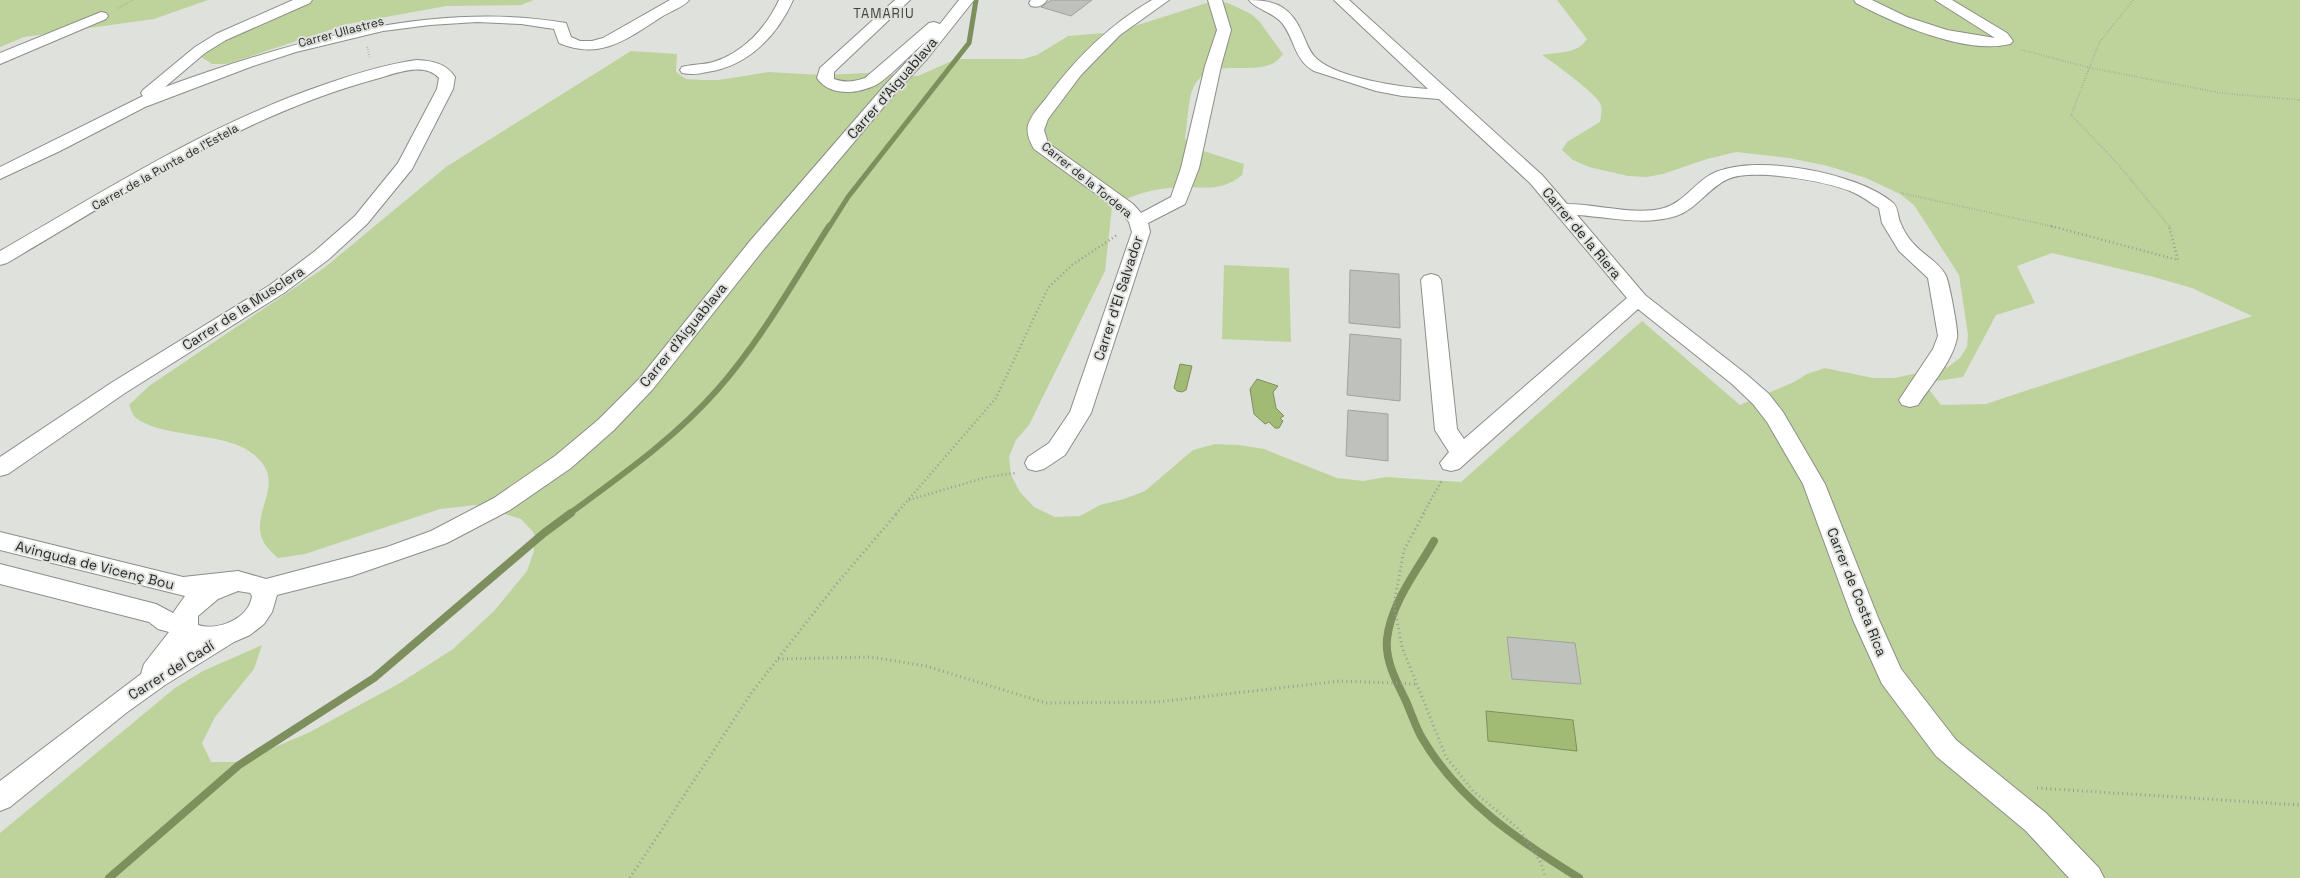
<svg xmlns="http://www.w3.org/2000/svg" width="2300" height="878" viewBox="0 0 2300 878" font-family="'Space Grotesk',sans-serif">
<rect width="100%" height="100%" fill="#dfe1dc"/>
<g fill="#bed39b" fill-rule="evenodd">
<path d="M0,0H208L154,19L24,37L0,47Z"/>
<path d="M313,0H534L521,5L446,6L348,24L227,64H212L201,57C203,45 298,7 313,0Z"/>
<path d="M1557,0H2300V878H0V833L175,688L203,671L262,645L254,669L215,717L202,743L211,762H241L310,732L400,683L453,649L494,611L527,571L534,551V533L521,519L476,505L440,509L305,554L278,558C274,554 270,551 267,547C241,514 299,480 244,448C216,433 159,436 136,418C132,415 131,409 129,405L149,386L324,268L446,167L631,51L677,54L676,72L686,79L702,80H719L768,72L823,75L868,73L918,76L956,59H1023L1037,55L1068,36L1116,32L1213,1L1228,3L1251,14L1259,21L1283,54C1263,85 1208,48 1192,91C1188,102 1187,127 1185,139L1194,148L1244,164L1242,175C1221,193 1203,186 1177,187C1154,189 1131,194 1112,207L1105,271L1029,425L1016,440L1009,457L1011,475L1020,492L1034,507L1055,517L1080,516L1100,505L1124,499L1145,491L1193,450L1215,444L1239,445L1264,449L1337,478L1363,481L1386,477L1461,482L1642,321L1740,405L1794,382L1807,374L1825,368L1873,378H1894L1948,367L1960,358L1967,347L1968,335L1959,275L1914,205L1900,194L1866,178L1828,166L1789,158L1736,152L1707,159L1663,174L1647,177L1628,176L1589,167L1573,160L1562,150L1567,142L1600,122C1601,116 1603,109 1600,103C1595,93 1553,62 1542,55C1558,52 1578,54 1587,39ZM2052,253L2150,276L2192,288L2252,316L1986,404L1941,405L1924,383L1963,377L1996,315L2035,303L2017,266Z"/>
<path d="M1224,265L1289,268L1291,342L1222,339Z"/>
</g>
<g fill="#a2bb74" stroke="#7d8f5d">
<path d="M1180,364L1192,366L1186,390L1182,392L1177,391L1174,388Z"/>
<path d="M1257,379L1278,386L1273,392L1276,408L1284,416L1280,418L1283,421L1279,428H1275L1269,422L1265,424L1254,414L1250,389Z"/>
<path d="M1486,711L1573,720L1577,751L1488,741Z"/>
</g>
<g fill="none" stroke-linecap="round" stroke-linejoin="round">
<path stroke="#7d8f5d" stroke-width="5" d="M829,227L848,197L969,43L976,0"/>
<path stroke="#7d8f5d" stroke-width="6" d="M569,514C622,475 675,438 718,389C761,340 794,281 829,226"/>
<g stroke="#7d8f5d" stroke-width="8">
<path d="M1434,541C1417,571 1391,603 1387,639C1385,660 1396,681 1405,699C1411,712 1415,726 1422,738C1459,801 1518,840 1579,878"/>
<path d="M109,878L239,765L374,678L544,533L571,513"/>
</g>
</g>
<g fill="#bfc1bc" stroke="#a1a39e">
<path d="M1051,0H1092L1071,16L1041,7Z"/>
<path d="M1350,270L1399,274L1400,328L1349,323Z"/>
<path d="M1350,334L1401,339L1400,401L1347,395Z"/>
<path d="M1348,410L1388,414V461L1346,456Z"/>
<path d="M1507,637L1575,643L1581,684L1512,679Z"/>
</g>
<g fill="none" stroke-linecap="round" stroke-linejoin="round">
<g stroke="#8c8e8a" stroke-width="2">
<g id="minor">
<path d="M293,0H312L310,3L226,40L205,53L165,87C288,42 434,0 566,23L571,37L580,41H592L603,38L670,0H689C684,7 671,11 663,16C628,38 602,61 559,43L554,29L521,24L477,22L430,25L383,31L296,52L253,66L145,107L60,151L0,179V167L143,96L141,93L143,90L195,47L216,34Z"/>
<path d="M779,0H793C777,36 748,66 707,72C699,74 691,75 682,73L680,70L682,67C692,64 703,65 713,62C743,53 766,28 779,0Z"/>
<path d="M895,0H910L834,72V79C846,83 853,82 865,78L929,23L934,22L940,24L959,0H974L927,59L897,91L764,249L653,389L614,430L571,468L510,510L447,543L352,576L277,595L272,612L264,624L250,635L234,642L165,685L126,713L10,807L0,811V781L141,674L144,664L169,632L158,629L149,622L0,584V564L156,604L173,613L185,596L0,550V532L183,577L238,571L266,579L387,547L431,531L494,498L555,456L598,420L639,379L750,241L885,85L927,40C914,51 889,78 876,85C857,94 830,97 817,78L820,68ZM238,591L250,593L252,596C249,619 218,631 198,625V616L218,599Z"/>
<path d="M1031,0H1047C1043,6 1038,8 1031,6L1029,3Z"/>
<path d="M1152,0H1169L1120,35L1081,75L1048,119L1044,130L1048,143L1133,204L1141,213L1171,197L1181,168L1205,66L1217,30L1208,0H1222L1231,30L1221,66L1199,168L1185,204L1148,223L1150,232L1091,413L1065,455L1044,469L1036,471L1028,469L1025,463L1028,457L1049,443L1070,412L1132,232L1129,222L1121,212L1034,149C1030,142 1026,133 1028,125C1031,115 1040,106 1047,97C1076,58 1109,25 1152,0Z"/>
<path d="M1249,0C1277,0 1292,8 1303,35C1307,44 1310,53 1317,59C1338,78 1400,87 1428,89L1334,0H1349L1542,175L1567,204C1597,204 1636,216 1664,208C1685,202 1696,180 1716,172C1759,154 1857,173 1892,202C1899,207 1897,217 1901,224C1905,234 1912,243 1920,250C1928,257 1942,266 1946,276C1949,282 1959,333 1957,338C1952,362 1931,385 1918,405L1910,407L1902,405L1899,400L1933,349L1938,336L1928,278L1899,251L1882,223L1879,208C1869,202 1861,195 1850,191C1825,181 1753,168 1728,179C1708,188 1697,209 1676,216C1644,226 1609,217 1577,215L1645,295L1746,374L1769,394L1783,412L1825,484L1879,620L1901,669L1956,740L2046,813L2099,868L2104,878H2069L2026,831L1936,756L1882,684L1853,620L1803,484L1767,422L1753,404L1732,384L1638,309L1459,469L1451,471L1443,469L1440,463L1449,452L1435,430L1421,280L1424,276L1431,274L1438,276L1441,280L1457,429L1464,439L1627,298L1530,183L1439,99L1402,96L1376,91L1314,71C1294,60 1295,39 1282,23C1273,12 1255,9 1249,0Z"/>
<path d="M1854,0H1872L1907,17L1947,30L1995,38L1935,0H1952L2007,33L2013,41L2010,44C1965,55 1896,24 1856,3Z"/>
<path d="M101,12L106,13L108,16L106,19L0,64V53Z"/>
<path d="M417,60C432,61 446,63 455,77L453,89L412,169L367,224L329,259L284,293L125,393L8,474L0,476V457L111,383L270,285L315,251L355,216L398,163L437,89L439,78C424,61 394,74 376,79C243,115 124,194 7,263L0,265V251C105,191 210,123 326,84C355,74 386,64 417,60Z"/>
</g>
</g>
<g stroke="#999b97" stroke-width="2" stroke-dasharray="0.5 2" stroke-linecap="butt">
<path d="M2133,0L2099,43L2071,115L2118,164L2170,227"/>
<path d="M118,8L133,0"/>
<path d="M367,47L370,58"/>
<path d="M2022,50L2091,68L2221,93L2300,100"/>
<path d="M1901,193L2055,227"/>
</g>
<g stroke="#999b97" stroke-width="2.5" stroke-dasharray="1 3" stroke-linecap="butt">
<path d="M2051,226L2178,260L2169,226"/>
<path d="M909,500L987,477L1016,473"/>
<path d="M896,514L996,398L1048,288L1072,265L1117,235"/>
<path d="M1423,514L1442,480"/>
</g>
<g stroke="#999b97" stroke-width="3" stroke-dasharray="1 3.5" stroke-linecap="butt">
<path d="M1424,513L1404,550L1394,604L1402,647L1446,757L1473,791L1520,830L1540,861L1546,878"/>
<path d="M778,659L871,657L926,666L1046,703L1157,702L1340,681L1417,684"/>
<path d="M2037,788L2300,805"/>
<path d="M630,878L752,692L834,587L897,513"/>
</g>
<use href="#minor" fill="#fff" fill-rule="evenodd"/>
</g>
<g text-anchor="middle" stroke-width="4" stroke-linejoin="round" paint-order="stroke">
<g font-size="12" fill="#282927" stroke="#dfe1dc">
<text transform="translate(341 32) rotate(-15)" y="4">Carrer Ullastres</text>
<text transform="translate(165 167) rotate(-29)" y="4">Carrer de la Punta de l'Estela</text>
<text transform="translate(1087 180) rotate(39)" y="4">Carrer de la Tordera</text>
</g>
<g font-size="13" letter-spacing="1" fill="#424340" stroke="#dfe1dc">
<text x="884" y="18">TAMARIU</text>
</g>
<g font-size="14" fill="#282927" stroke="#dfe1dc">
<text transform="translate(892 88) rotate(-49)" y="5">Carrer d'Aiguablava</text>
<text transform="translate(1582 233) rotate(50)" y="5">Carrer de la Riera</text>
<text transform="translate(1118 298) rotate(-72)" y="5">Carrer d'El Salvador</text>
<text transform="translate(243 308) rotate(-33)" y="5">Carrer de la Musclera</text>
<text transform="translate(683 335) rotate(-51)" y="5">Carrer d'Aiguablava</text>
<text transform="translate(95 565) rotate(14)" y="5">Avinguda de Vicenç Bou</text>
<text transform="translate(1857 592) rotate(68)" y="5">Carrer de Costa Rica</text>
<text transform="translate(171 670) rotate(-32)" y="5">Carrer del Cadí</text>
</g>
</g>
</svg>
